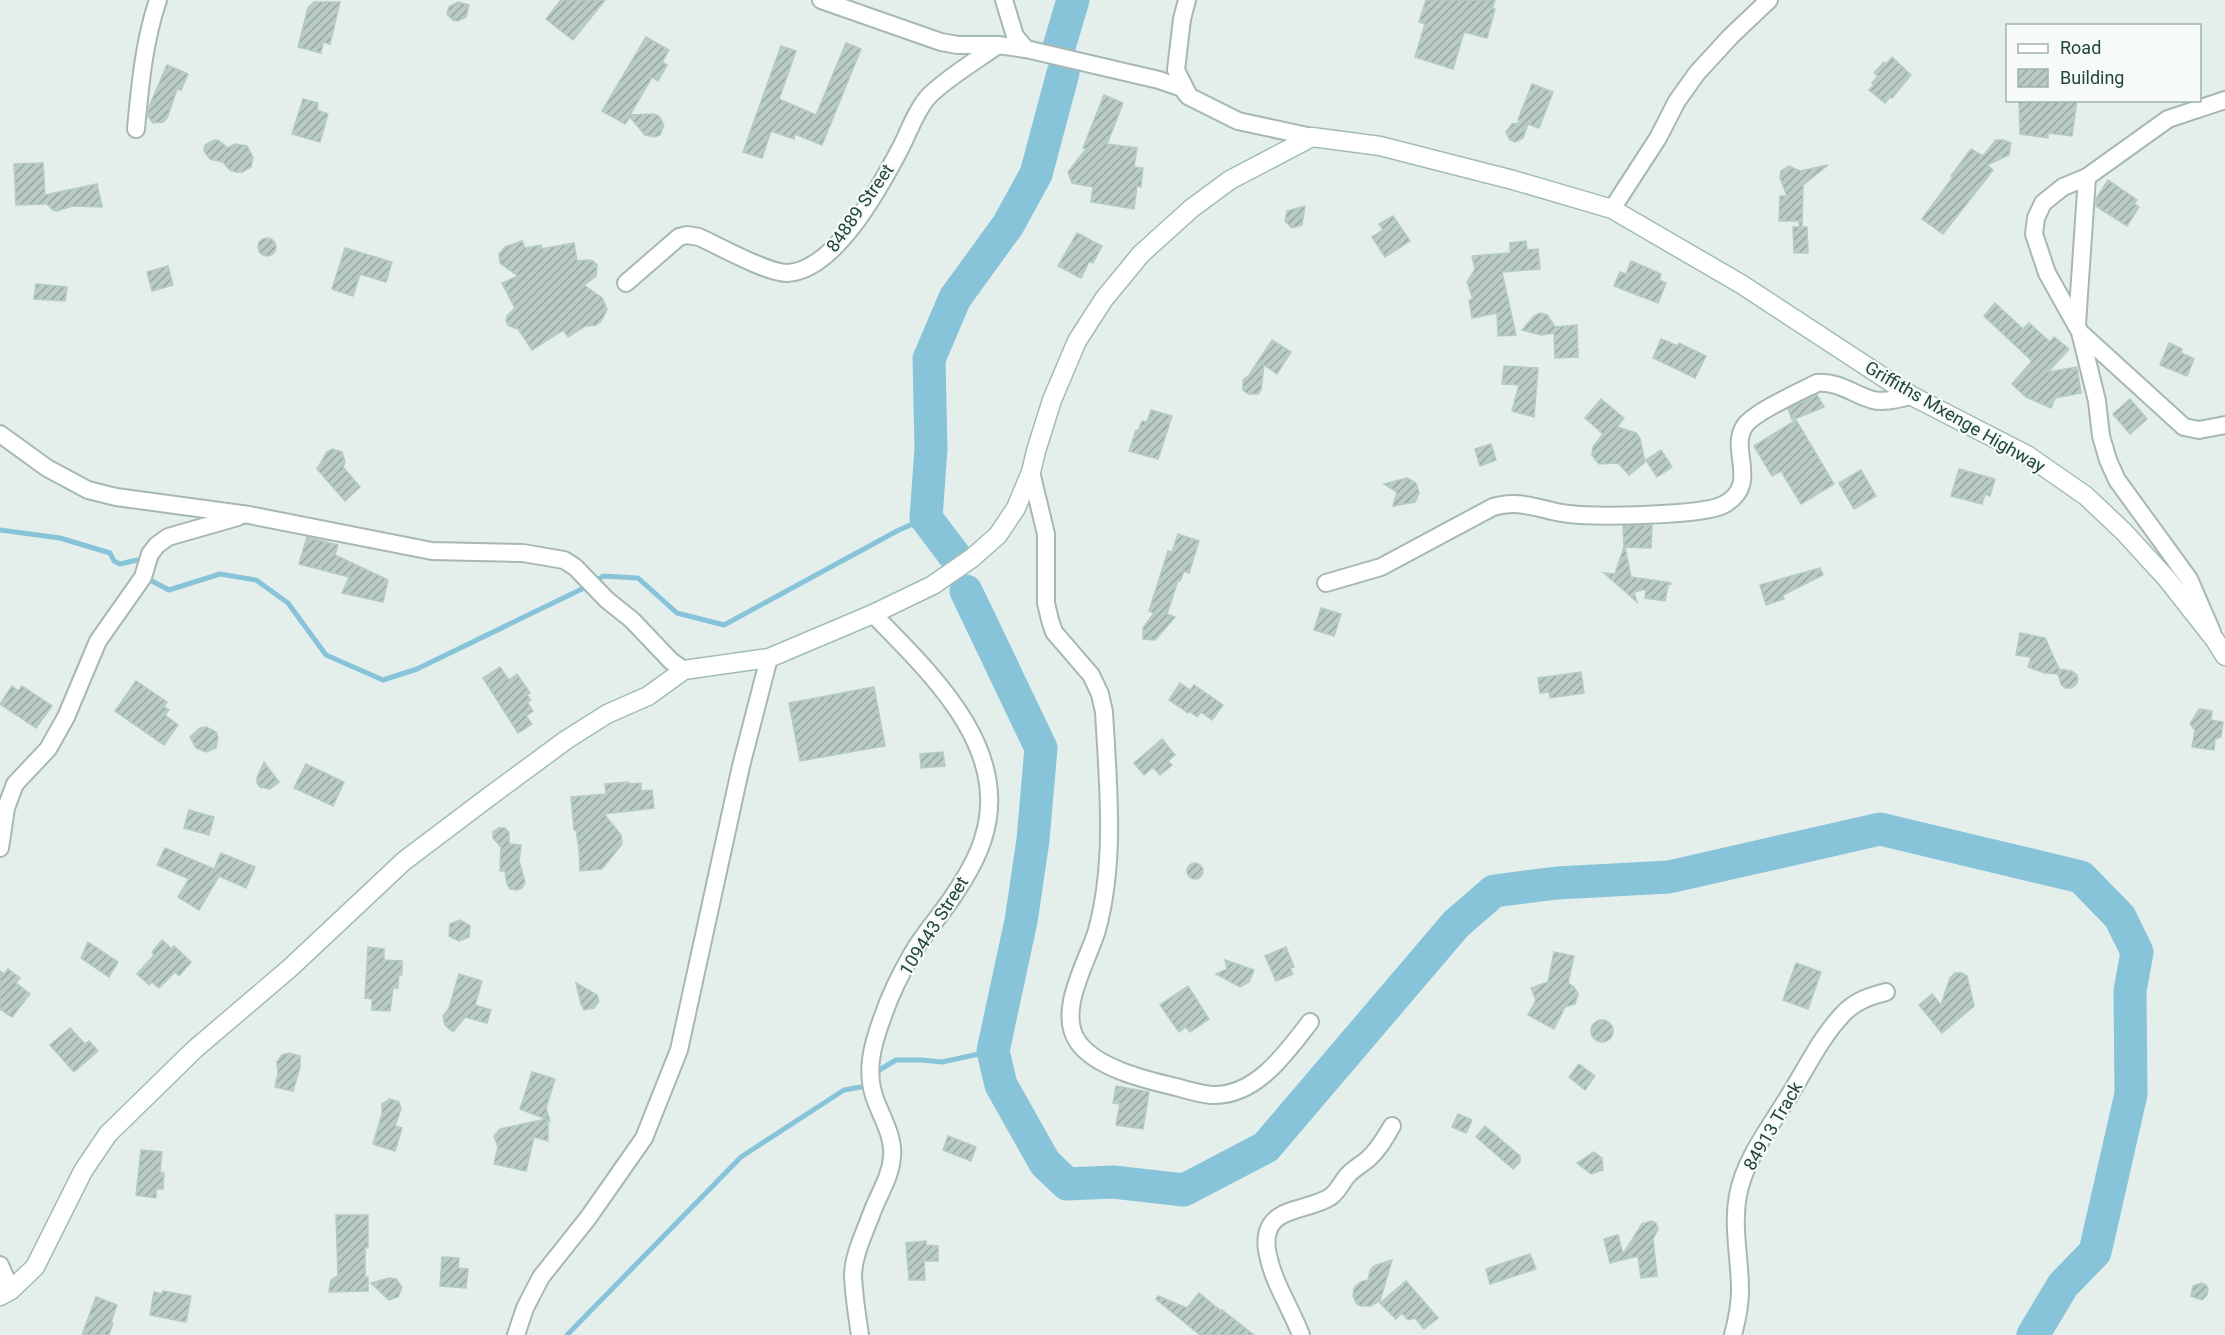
<svg xmlns="http://www.w3.org/2000/svg" width="2225" height="1335" viewBox="0 0 2225 1335" font-family="Roboto,sans-serif">
<defs>
<pattern id="building-hatch" width="6" height="6" patternUnits="userSpaceOnUse" patternTransform="scale(1.5)"><rect width="6" height="6" fill="#b9cbc5"/><path d="M-1 1l2-2M0 6l6-6M5 7l2-2" fill="none" stroke="#96a6a1"/></pattern>
</defs>
<rect width="100%" height="100%" fill="#e4efec"/>
<g fill="none" stroke-linecap="round" stroke-linejoin="round">
<g stroke="#87c4da" stroke-width="5">
<path d="M0,530L60,538L110,553L114,561L120,564L137,560"/>
<path d="M150,580L169,590L220,574L256,580L288,603L326,655L383,680L417,669L586,587"/>
<path d="M594,583L603,576L638,578L677,613L724,625L897,531L926,518"/>
<path d="M876,1072L896,1060H921L942,1062L993,1051"/>
<path d="M567,1335L741,1157L844,1090L861,1087"/>
</g>
<g stroke="#87c4da" stroke-width="33">
<path d="M1059,47L1073,0"/>
<path d="M954,555L926,518L931,449L929,359L955,298L1008,225L1036,174L1063,73"/>
<path d="M966,591L1041,748L1033,840L1021,921L993,1051L1001,1085L1045,1163L1067,1184L1113,1182L1184,1190L1266,1147L1456,924L1494,891L1557,883L1669,877L1880,829L2081,877L2120,917L2137,952L2130,991L2131,1094L2095,1252L2063,1285L2033,1335"/>
</g>
</g>
<g fill="url(#building-hatch)" stroke="#b6cac4" stroke-width="1.5">
<path d="M561,0H605L573,40L546,19Z"/>
<path d="M1426,0H1495L1492,9H1495L1487,38L1464,32L1453,69L1415,57L1425,24L1419,22Z"/>
<path d="M314,2H340L330,44L323,42L321,53L298,47L308,8Z"/>
<path d="M458,2L469,5L466,17L458,21L453,20L447,14L449,7Z"/>
<path d="M646,37L669,50L662,62L667,65L658,81L652,77L630,115L654,114L659,116L664,125L660,135L655,137L645,135L630,117L625,124L602,111Z"/>
<path d="M846,43L861,49L822,145L795,134L794,139L771,131L762,158L743,152L781,46L796,51L779,99L816,115Z"/>
<path d="M1892,57L1911,75L1892,98L1890,97L1885,103L1869,90L1874,85L1872,83L1878,76L1874,73L1884,62L1886,64Z"/>
<path d="M167,65L188,74L181,90L177,89L167,118L163,122L153,123L148,116L149,107Z"/>
<path d="M1532,84L1553,92L1539,128L1528,124L1523,138L1515,142L1510,140L1506,132L1512,124L1523,122L1518,120Z"/>
<path d="M1104,95L1123,103L1107,144L1137,148L1134,167L1143,168L1141,187L1137,186L1134,209L1091,202L1093,187L1072,183L1068,172L1086,149L1083,148Z"/>
<path d="M303,99L318,103L317,110L328,114L320,142L292,134Z"/>
<path d="M2019,100H2077L2072,136L2048,133V138L2020,134Z"/>
<path d="M214,140L219,141L228,148L235,144L247,146L253,157L251,167L242,172H236L230,170L223,162L210,159L204,151L205,145Z"/>
<path d="M1996,140H2003L2011,143L2009,155L1987,165L1993,170L1943,234L1922,219L1953,177L1951,176L1971,149L1983,156Z"/>
<path d="M43,163L45,195L97,184L102,207L72,206L57,211L53,210L45,202V204L16,205L14,164Z"/>
<path d="M1828,165L1803,185L1802,227H1807L1808,253H1794L1793,227H1800L1798,221H1779L1780,196H1787L1780,178L1781,171L1789,166L1800,171Z"/>
<path d="M2108,180L2137,200L2134,204L2139,207L2127,226L2096,206V199Z"/>
<path d="M1305,206L1302,225L1292,228L1285,221L1287,211Z"/>
<path d="M1393,216L1410,241L1385,257L1372,237L1383,230L1379,224Z"/>
<path d="M1077,233L1102,246L1093,263L1089,262L1081,278L1058,266Z"/>
<circle cx="267" cy="247" r="9"/>
<path d="M522,241L525,248L541,245L542,249L574,243L577,261L588,260L593,261L597,265L596,276L584,285L602,298L605,304L607,310L601,321L596,325L585,326L568,337L563,330L532,350L518,329L509,326L506,321L507,316L515,308L502,283L518,276L500,263L499,254L505,247Z"/>
<path d="M1526,241L1527,250L1538,249L1540,269L1502,272L1516,335L1498,336L1497,313L1472,318L1469,300L1473,299L1467,282L1475,269L1472,256L1510,253V243Z"/>
<path d="M345,248L392,262L386,282L360,274L353,296L332,289Z"/>
<path d="M1631,261L1661,274L1659,280L1666,283L1658,303L1614,286L1620,272L1626,274Z"/>
<path d="M168,266L173,285L152,291L147,272Z"/>
<path d="M36,284L67,287L65,301L34,299Z"/>
<path d="M1995,303L2023,329L2029,323L2050,342L2054,337L2069,349L2048,372L2077,367L2081,393L2055,398L2051,408L2026,397L2012,384L2032,361L1984,316Z"/>
<path d="M1540,313L1547,315L1555,327L1577,325L1578,357L1555,358L1554,333L1541,335L1522,330L1534,316Z"/>
<path d="M1661,339L1678,346L1679,343L1706,356L1695,378L1653,358Z"/>
<path d="M1272,340L1291,352L1277,374L1264,365L1261,390L1258,394H1248L1243,390V380L1249,375Z"/>
<path d="M2169,343L2182,349L2181,353L2194,359L2187,376L2160,365Z"/>
<path d="M1504,366L1538,368L1534,417L1512,411L1519,385L1502,384Z"/>
<path d="M1817,395L1824,407L1792,420L1788,409Z"/>
<path d="M1601,399L1624,418L1617,427L1636,433L1640,438L1645,462L1629,475L1618,463L1599,464L1592,455L1593,447L1603,434L1585,418Z"/>
<path d="M2130,399L2147,419L2130,434L2113,414Z"/>
<path d="M1151,410L1172,416L1158,459L1129,451L1136,430L1138,431L1142,421L1147,422Z"/>
<path d="M1796,420L1834,484L1801,504L1781,471L1772,476L1754,446Z"/>
<path d="M1491,444L1496,460L1480,466L1475,449Z"/>
<path d="M332,449L342,452L345,462L343,467L360,487L345,501L317,469L327,452Z"/>
<path d="M1661,450L1672,467L1657,477L1646,460Z"/>
<path d="M1959,469L1995,479L1990,496L1985,494L1982,504L1951,496Z"/>
<path d="M1861,470L1876,496L1854,509L1839,483Z"/>
<path d="M1407,478L1416,483L1419,493L1415,502L1393,506L1397,492L1384,484Z"/>
<path d="M1652,525L1651,548L1625,547L1631,577L1671,583V584L1668,585L1665,601L1645,598L1646,589L1634,592L1637,602L1604,573L1615,574L1624,547L1623,526Z"/>
<path d="M1178,534L1199,541L1189,573L1184,571L1180,581L1178,580L1167,614L1175,617L1155,640L1143,639V628L1154,613L1149,611L1168,551L1172,552Z"/>
<path d="M307,537L338,545L335,555L388,580L383,602L342,593L349,577L299,564Z"/>
<path d="M1820,568L1823,575L1783,595L1784,599L1766,605L1760,585Z"/>
<path d="M1321,608L1341,614L1334,636L1314,630Z"/>
<path d="M2020,633L2045,638L2059,669L2071,671L2076,674L2078,679L2076,685L2071,688H2065L2061,684L2058,674L2045,673L2028,667L2031,657L2016,655Z"/>
<path d="M500,667L509,680L517,674L530,693L527,695L531,700L527,702L533,711L526,716L532,724L518,733L483,678Z"/>
<path d="M1581,672L1584,693L1550,698L1549,692L1540,693L1538,678Z"/>
<path d="M136,681L167,702L164,707L169,710L165,715L178,725L164,745L115,711Z"/>
<path d="M1180,683L1190,690L1194,685L1223,705L1212,720L1201,712L1197,717L1189,711L1188,713L1169,700Z"/>
<path d="M12,686L18,691L22,686L52,706L36,728L0,704Z"/>
<path d="M874,687L885,746L800,761L789,703Z"/>
<path d="M2199,709L2212,711L2211,720L2223,722L2221,737L2215,739L2214,750L2192,747L2195,730L2190,724Z"/>
<path d="M206,727L216,732L218,737L216,748L206,752L196,748L190,737L200,728Z"/>
<path d="M1162,739L1175,755L1168,761L1172,765L1160,775L1153,767L1144,775L1134,763Z"/>
<path d="M943,752L945,766L921,768L920,754Z"/>
<path d="M264,762L279,782L270,789L260,787L257,783V778Z"/>
<path d="M306,764L344,782L333,806L294,788Z"/>
<path d="M629,782V784L641,783V791L652,790L654,808L604,814L621,835L622,844L602,869L580,871L579,849L576,830H574L571,797L606,794L605,784Z"/>
<path d="M189,810L214,817L209,835L184,828Z"/>
<path d="M499,828H505L509,833V844L521,845L519,861L525,882L522,888L517,890L510,889L507,884L505,871H500L501,847L493,838V832Z"/>
<path d="M165,848L214,869L221,853L255,867L246,888L219,876L199,910L178,897L189,879L157,865Z"/>
<circle cx="1195" cy="871" r="8"/>
<path d="M460,920L470,926L469,937L459,941L449,936L450,924Z"/>
<path d="M162,940L172,949L174,946L191,962L179,976L175,972L159,988L152,982L149,985L137,974L154,955L152,952Z"/>
<path d="M88,942L118,962L109,977L81,958Z"/>
<path d="M368,947L384,949V960L402,961V975H399L398,988H393L390,1011L372,1010V999L365,998Z"/>
<path d="M1286,947L1294,967L1290,968L1293,974L1276,981L1265,956Z"/>
<path d="M1554,952L1574,956L1568,983L1574,987L1578,994L1575,1004L1565,1007L1554,1029L1528,1015L1536,1000L1531,988L1548,982Z"/>
<path d="M1225,960L1254,970L1249,982L1240,987L1216,974L1227,969Z"/>
<path d="M1796,963L1821,972L1808,1009L1783,1000Z"/>
<path d="M8,969L20,978L16,983L30,994L12,1017L0,1009V971L4,974Z"/>
<path d="M1955,973H1962L1967,976L1974,1006L1942,1033L1919,1005L1932,994L1941,1005L1950,978Z"/>
<path d="M459,974L482,981L475,1005L491,1010L487,1023L465,1017L453,1032L445,1025L443,1016L449,1008Z"/>
<path d="M576,983L597,995L599,1001L594,1008L584,1010L581,1004Z"/>
<path d="M1188,986L1209,1019L1190,1032L1186,1027L1179,1032L1160,1005Z"/>
<circle cx="1602" cy="1031" r="11"/>
<path d="M70,1028L85,1044L89,1041L98,1051L74,1072L50,1045Z"/>
<path d="M289,1053L300,1056V1067L293,1091L275,1087L278,1073L277,1062L282,1055Z"/>
<path d="M1579,1064L1595,1076L1585,1090L1569,1077Z"/>
<path d="M532,1072L555,1079L546,1108L550,1121L548,1120V1141L534,1137L526,1171L494,1164L498,1147L494,1136L500,1129L546,1119L520,1109Z"/>
<path d="M1116,1086L1149,1092L1143,1129L1116,1125L1120,1104L1113,1103Z"/>
<path d="M390,1099L399,1102L401,1109L395,1126L402,1128L395,1151L373,1144L382,1114V1104Z"/>
<path d="M1458,1114L1472,1120L1466,1133L1452,1127Z"/>
<path d="M1485,1126L1520,1156V1162L1513,1169L1476,1137Z"/>
<path d="M948,1136L976,1147L971,1161L943,1150Z"/>
<path d="M141,1150L162,1152L160,1172L164,1173L163,1189H156V1198L136,1195Z"/>
<path d="M1594,1152L1602,1158L1603,1170L1591,1174L1577,1163Z"/>
<path d="M336,1215H368V1248L365,1247V1277H368V1291L329,1292L331,1280L338,1276Z"/>
<path d="M1651,1221L1656,1223L1658,1229L1653,1239L1657,1276L1641,1278L1638,1256L1610,1263L1604,1239L1618,1235L1623,1254L1642,1224Z"/>
<path d="M926,1241V1245L938,1246V1261H924L925,1280H909L906,1243Z"/>
<path d="M1530,1254L1536,1269L1490,1284L1486,1269Z"/>
<path d="M442,1257L459,1258L458,1268L468,1269L466,1288L440,1286Z"/>
<path d="M1392,1260L1380,1301L1370,1306H1361L1357,1304L1353,1296L1354,1288L1361,1282L1368,1280L1370,1271L1374,1266Z"/>
<path d="M389,1278L396,1279L402,1287L398,1297L389,1300L371,1283Z"/>
<path d="M1406,1281L1438,1318L1424,1329L1415,1318L1408,1320L1402,1313L1396,1319L1380,1303Z"/>
<path d="M2201,1283L2206,1285L2208,1289L2207,1295L2202,1300L2191,1296L2193,1286Z"/>
<path d="M163,1291L191,1296L186,1322L150,1315L154,1292L162,1294Z"/>
<path d="M1199,1293L1221,1311L1222,1310L1254,1335H1200L1156,1299L1158,1296L1187,1308Z"/>
<path d="M96,1297L117,1305L111,1322L113,1323L109,1335H82Z"/>
</g>
<g fill="none" stroke-linecap="round" stroke-linejoin="round">
<g stroke="#a6b8b4" stroke-width="20">
<g id="street">
<path d="M821,0L941,42L958,45H998L1026,49L1159,80L1182,88L1188,96L1238,121L1312,137"/>
<path d="M1004,0L1015,36L1026,49"/>
<path d="M1187,0L1182,19L1176,70L1188,94"/>
<path d="M136,129C140,86 144,41 158,0"/>
<path d="M1612,209L1658,138L1677,101L1697,73L1731,36L1769,0"/>
<path d="M626,283L679,237L687,235L699,237C719,246 767,273 787,273C835,271 880,187 900,149C909,132 915,112 928,97C945,79 977,60 998,45"/>
<path d="M2077,324L2087,177"/>
<path d="M2083,335L2184,427L2199,430L2225,425"/>
<path d="M0,434L47,468L88,490L116,497L249,515L432,551L523,553L564,560L575,567L607,600L632,620L671,661L684,670"/>
<path d="M1031,472L1046,534V603L1050,620L1054,632L1091,675L1100,694L1104,712C1108,784 1116,860 1097,930C1088,961 1056,1011 1078,1042C1096,1068 1146,1080 1176,1087C1187,1090 1200,1094 1211,1095C1256,1097 1286,1053 1310,1022"/>
<path d="M1326,583L1381,567L1493,507C1520,498 1542,511 1569,514C1595,517 1701,516 1723,505C1761,485 1729,451 1744,427C1752,413 1801,391 1817,383C1839,381 1854,395 1873,400C1885,403 1901,398 1912,396"/>
<path d="M2212,632L2189,579L2117,480L2108,460L2101,436L2097,401L2080,332L2047,273L2034,234L2036,218L2043,203L2063,187L2087,177L2168,119L2225,100"/>
<path d="M0,848L6,808L15,784L48,749L66,717L98,641L143,577L150,554L157,545L168,537L238,517"/>
<path d="M0,1265L11,1290"/>
<path d="M516,1335L525,1308L541,1277L588,1218L644,1138L679,1050L741,766L769,658"/>
<path d="M860,1335C857,1316 854,1295 853,1276C853,1256 864,1234 871,1215C878,1195 891,1177 892,1156C894,1139 883,1119 877,1104C864,1074 872,1045 883,1016C890,995 901,973 912,954C924,933 941,915 954,895C966,877 977,859 983,839C1013,748 929,672 873,614"/>
<path d="M1301,1335C1290,1306 1272,1281 1267,1250C1261,1205 1305,1213 1330,1197C1338,1192 1341,1183 1347,1176C1353,1169 1361,1165 1368,1159C1379,1149 1385,1138 1392,1126"/>
<path d="M1733,1335C1737,1320 1740,1305 1740,1290C1740,1258 1732,1227 1738,1195C1745,1158 1771,1126 1790,1094C1807,1067 1821,1037 1843,1014C1855,1001 1870,996 1886,992"/>
</g>
</g>
<g stroke="#a1bcb6" stroke-width="21">
<path id="secondary" d="M0,1296L11,1290L35,1267L83,1171L108,1134L195,1049L290,968L404,861L486,799L566,740L607,714L648,696L684,670L769,658L873,614L933,585L972,558L998,535L1016,508L1031,472L1036,451L1052,400L1077,341L1104,299L1141,254L1192,208L1230,180L1312,137L1380,146L1513,180L1612,209L1741,284L1912,396L2027,455L2086,496L2124,532L2167,579L2215,640L2225,656"/>
</g>
<use href="#street" stroke="#fff" stroke-width="16"/>
<use href="#secondary" stroke="#fff" stroke-width="18"/>
</g>
<g text-anchor="middle" stroke-width="4.5" stroke-linejoin="round" paint-order="stroke">
<g font-size="18" fill="#21443e" stroke="#f6fbf9">
<text transform="translate(860 208) rotate(-55)" y="6">84889 Street</text>
<text transform="translate(1955 417) rotate(30)" y="6">Griffiths Mxenge Highway</text>
<text transform="translate(934 926) rotate(-58)" y="6">109443 Street</text>
<text transform="translate(1773 1126) rotate(-60)" y="6">84913 Track</text>
</g>
</g>
<rect x="2006" y="24" width="195" height="78" fill="#f6fbf9" stroke="#a1b2ae" stroke-width="1.5"/>
<rect x="2018" y="44" width="30" height="9" fill="#ffffff" stroke="#a1b2ae" stroke-width="1.5"/>
<text x="2060" y="54" font-size="18" fill="#21443e">Road</text>
<rect x="2018" y="69" width="30" height="18" fill="url(#building-hatch)" stroke="#a1b2ae" stroke-width="1.5"/>
<text x="2060" y="84" font-size="18" fill="#21443e">Building</text>
</svg>
